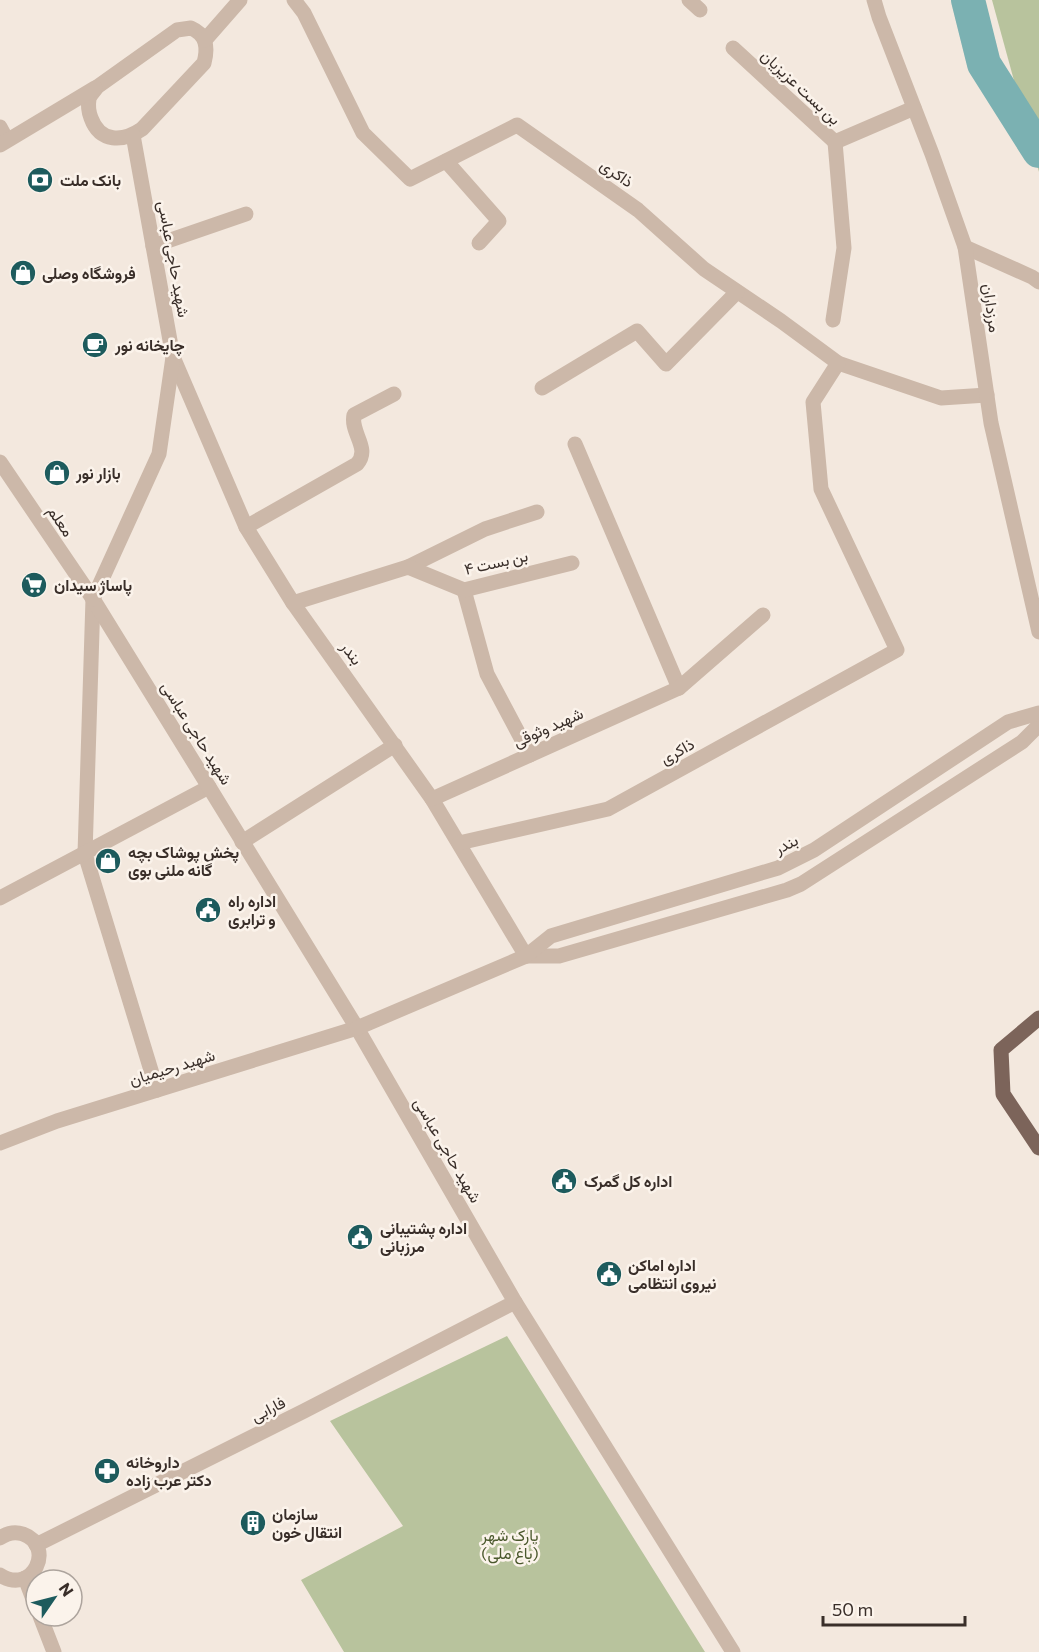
<svg xmlns="http://www.w3.org/2000/svg" width="1039" height="1652" viewBox="0 0 1039 1652" font-family="Commissioner,Vazirmatn,sans-serif">
<rect width="100%" height="100%" fill="#f3e8de"/>
<g fill="#b8c39d">
<path d="M992,0H1039V172Z"/>
<path d="M507,1336L705,1652H344L301,1580L403,1526L330,1421Z"/>
</g>
<g fill="none" stroke-linecap="round" stroke-linejoin="round">
<path stroke="#7bb1b2" stroke-width="34" d="M968,0L984,64L1039,151"/>
<g stroke="#ccb8a9" stroke-width="15">
<path d="M294,0L304,13L363,133L410,179L517,125L638,210L704,269L781,321L838,363L941,398L987,395"/>
<path d="M689,0L700,10"/>
<path d="M733,48L835,142L914,108"/>
<path d="M0,127L7,140"/>
<path d="M446,161L499,221L479,243"/>
<path d="M153,246L246,214"/>
<path d="M965,247L1032,277L1039,282"/>
<path d="M833,320L844,248L835,142"/>
<path d="M173,357L246,527L293,603L432,799L526,956"/>
<path d="M542,388L637,331L666,364L737,292"/>
<path d="M575,444L679,688"/>
<path d="M246,527L357,464C371,448 350,433 354,415L394,394"/>
<path d="M408,567L485,529L537,512"/>
<path d="M464,590L487,674L530,755"/>
<path d="M93,599L85,854L157,1090"/>
<path d="M293,603L408,567L464,590L572,563"/>
<path d="M432,799L679,688L763,615"/>
<path d="M242,842L395,745"/>
<path d="M459,843L608,809L897,650L821,489L813,402L838,363"/>
<path d="M0,898L209,787"/>
<path d="M0,1143L57,1121L357,1028"/>
<path d="M515,1302L733,1652"/>
</g>
<g stroke="#ccb8a9" stroke-width="15">
<path d="M874,0L879,17L932,154L965,247L991,423L1039,632"/>
<path d="M191,28C207,35 208,48 204,63L142,129C123,142 100,143 91,118C89,113 88,105 89,99C90,95 95,90 97,87L177,30Z"/>
<path d="M205,40L240,0"/>
<path d="M0,145L95,88"/>
<path d="M0,462L93,599L209,787L357,1028L515,1302L304,1411L36,1545"/>
<path d="M93,599L159,454L173,357L133,135"/>
<path d="M526,956H559L787,890L801,884L1022,742L1039,725"/>
<path d="M357,1028L526,956L551,936L778,868L814,850L1008,722L1039,713"/>
<path d="M0,1538C7,1533 14,1531 23,1534C56,1546 33,1596 0,1575"/>
<path d="M25,1578L36,1607"/>
<path d="M40,1616L54,1652"/>
</g>
<path stroke="#7c645a" stroke-width="15" d="M1039,1018L1001,1050L1003,1094L1039,1148"/>
</g>
<defs>
<g id="bank-disc" transform="scale(1.35)"><circle r="9.5" fill="#1d5b5d" stroke="#fbf3eb"/><path d="M-6-4H6V4H-6ZM0-2.3a2.3 2.3 0 1 0 0 4.6a2.3 2.3 0 1 0 0-4.6Z" fill="#fff"/></g>
<g id="shop-disc" transform="scale(1.35)"><circle r="9.5" fill="#1d5b5d" stroke="#fbf3eb"/><path d="M-5-2.5h2.3a2.7 3.5 0 0 1 5.4 0H5L5.5 6h-11ZM-1.5-2.5h3a1.5 2.3 0 0 0-3 0Z" fill="#fff"/></g>
<g id="cafe-disc" transform="scale(1.35)"><circle r="9.5" fill="#1d5b5d" stroke="#fbf3eb"/><path d="M-5.5-4.5H6V0H3Q3 3.5 0 3.5H-2.5Q-5.5 3.5-5.5 0ZM3-3.2v2h1.7v-2ZM-6 4.5H4V6H-6Z" fill="#fff"/></g>
<g id="supermarket-disc" transform="scale(1.35)"><circle r="9.5" fill="#1d5b5d" stroke="#fbf3eb"/><path d="M-6-5.5h2.5l.6 2H6L4.5 2H-2.5L-4.4-4H-6ZM-1.5 3.2a1.3 1.3 0 1 0 .1 0ZM3 3.2a1.3 1.3 0 1 0 .1 0Z" fill="#fff"/></g>
<g id="civic-disc" transform="scale(1.35)"><circle r="9.5" fill="#1d5b5d" stroke="#fbf3eb"/><path d="M-.6-6.5H3V-4.5H.6V-3L4-1V1h2V6H-6V1h2V-1L-.6-3ZM-1.2 2.5V6h2.4V2.5Z" fill="#fff"/></g>
<g id="pharmacy-disc" transform="scale(1.35)"><circle r="9.5" fill="#1d5b5d" stroke="#fbf3eb"/><path d="M-2-6h4v4h4v4h-4v4h-4v-4h-4v-4h4Z" fill="#fff"/></g>
<g id="building-disc" transform="scale(1.35)"><circle r="9.5" fill="#1d5b5d" stroke="#fbf3eb"/><path d="M-4-6H4V6H1V3H-1V6H-4ZM-2.5-4.3h1.7v1.8h-1.7ZM.8-4.3h1.7v1.8H.8ZM-2.5-1h1.7V.8h-1.7ZM.8-1h1.7V.8H.8Z" fill="#fff"/></g>
</defs>
<g fill-rule="evenodd">
<use href="#bank-disc" x="40" y="180"/>
<use href="#shop-disc" x="23" y="273"/>
<use href="#cafe-disc" x="95" y="345"/>
<use href="#shop-disc" x="57" y="473"/>
<use href="#supermarket-disc" x="34" y="585"/>
<use href="#shop-disc" x="108" y="861"/>
<use href="#civic-disc" x="208" y="910"/>
<use href="#civic-disc" x="564" y="1181"/>
<use href="#civic-disc" x="360" y="1237"/>
<use href="#civic-disc" x="609" y="1274"/>
<use href="#pharmacy-disc" x="107" y="1471"/>
<use href="#building-disc" x="253" y="1523"/>
</g>
<g text-anchor="middle" stroke-width="5" stroke-linejoin="round" paint-order="stroke">
<g font-size="16" fill="#392e29" stroke="#fbf3eb">
<text transform="translate(801 87) rotate(43)" y="6">بن بست عزیزیان</text>
<text transform="translate(617 173) rotate(35)" y="6">ذاکری</text>
<text transform="translate(174 259) rotate(80)" y="6">شهید حاجی عباسی</text>
<text transform="translate(992 308) rotate(82)" y="6">مرزداران</text>
<text transform="translate(61 521) rotate(56)" y="6">معلم</text>
<text transform="translate(496 562) rotate(-13)" y="6">بن بست ۴</text>
<text transform="translate(352 653) rotate(54)" y="6">بندر</text>
<text transform="translate(548 727) rotate(-24)" y="6">شهید وثوقی</text>
<text transform="translate(197 733) rotate(58)" y="6">شهید حاجی عباسی</text>
<text transform="translate(677 751) rotate(-29)" y="6">ذاکری</text>
<text transform="translate(786 844) rotate(-27)" y="6">بندر</text>
<text transform="translate(172 1067) rotate(-17)" y="6">شهید رحیمیان</text>
<text transform="translate(448 1150) rotate(60)" y="6">شهید حاجی عباسی</text>
<text transform="translate(268 1409) rotate(-27)" y="6">فارابی</text>
</g>
<g font-size="16" font-weight="bold" fill="#392e29" stroke="#fbf3eb" text-anchor="start">
<text x="60" y="186">بانک ملت</text>
<text x="42" y="279">فروشگاه وصلی</text>
<text x="115" y="351">چایخانه نور</text>
<text x="76" y="479">بازار نور</text>
<text x="54" y="591">پاساژ سیدان</text>
<text x="128" y="858">پخش پوشاک بچه<tspan x="128" dy="18">گانه ملنی بوی</tspan></text>
<text x="228" y="907">اداره راه<tspan x="228" dy="18">و ترابری</tspan></text>
<text x="584" y="1187">اداره کل گمرک</text>
<text x="380" y="1234">اداره پشتیبانی<tspan x="380" dy="18">مرزبانی</tspan></text>
<text x="628" y="1271">اداره اماکن<tspan x="628" dy="18">نیروی انتظامی</tspan></text>
<text x="126" y="1468">داروخانه<tspan x="126" dy="18">دکتر عرب زاده</tspan></text>
<text x="272" y="1520">سازمان<tspan x="272" dy="18">انتقال خون</tspan></text>
</g>
<g font-size="16" fill="#4a582c" stroke="#fbf3eb">
<text x="510" y="1541">پارک شهر<tspan x="510" dy="18">(باغ ملی)</tspan></text>
</g>
</g>
<g transform="translate(54 1598) rotate(55)"><circle r="28" fill="#fbf3eb" stroke="#ada49d" stroke-width="1.5"/>
<path d="M0-4.5L10 22L0 15L-10 22Z" fill="#1d5b5d"/>
<text y="-9" font-size="16" font-weight="bold" text-anchor="middle" fill="#392e29">N</text>
</g>
<path d="M823 1616v9h142v-9" fill="none" stroke="#392e29" stroke-width="3"/>
<text x="832" y="1616" font-size="18" fill="#392e29" stroke="#fbf3eb" stroke-width="4.5" paint-order="stroke">50 m</text>
</svg>
